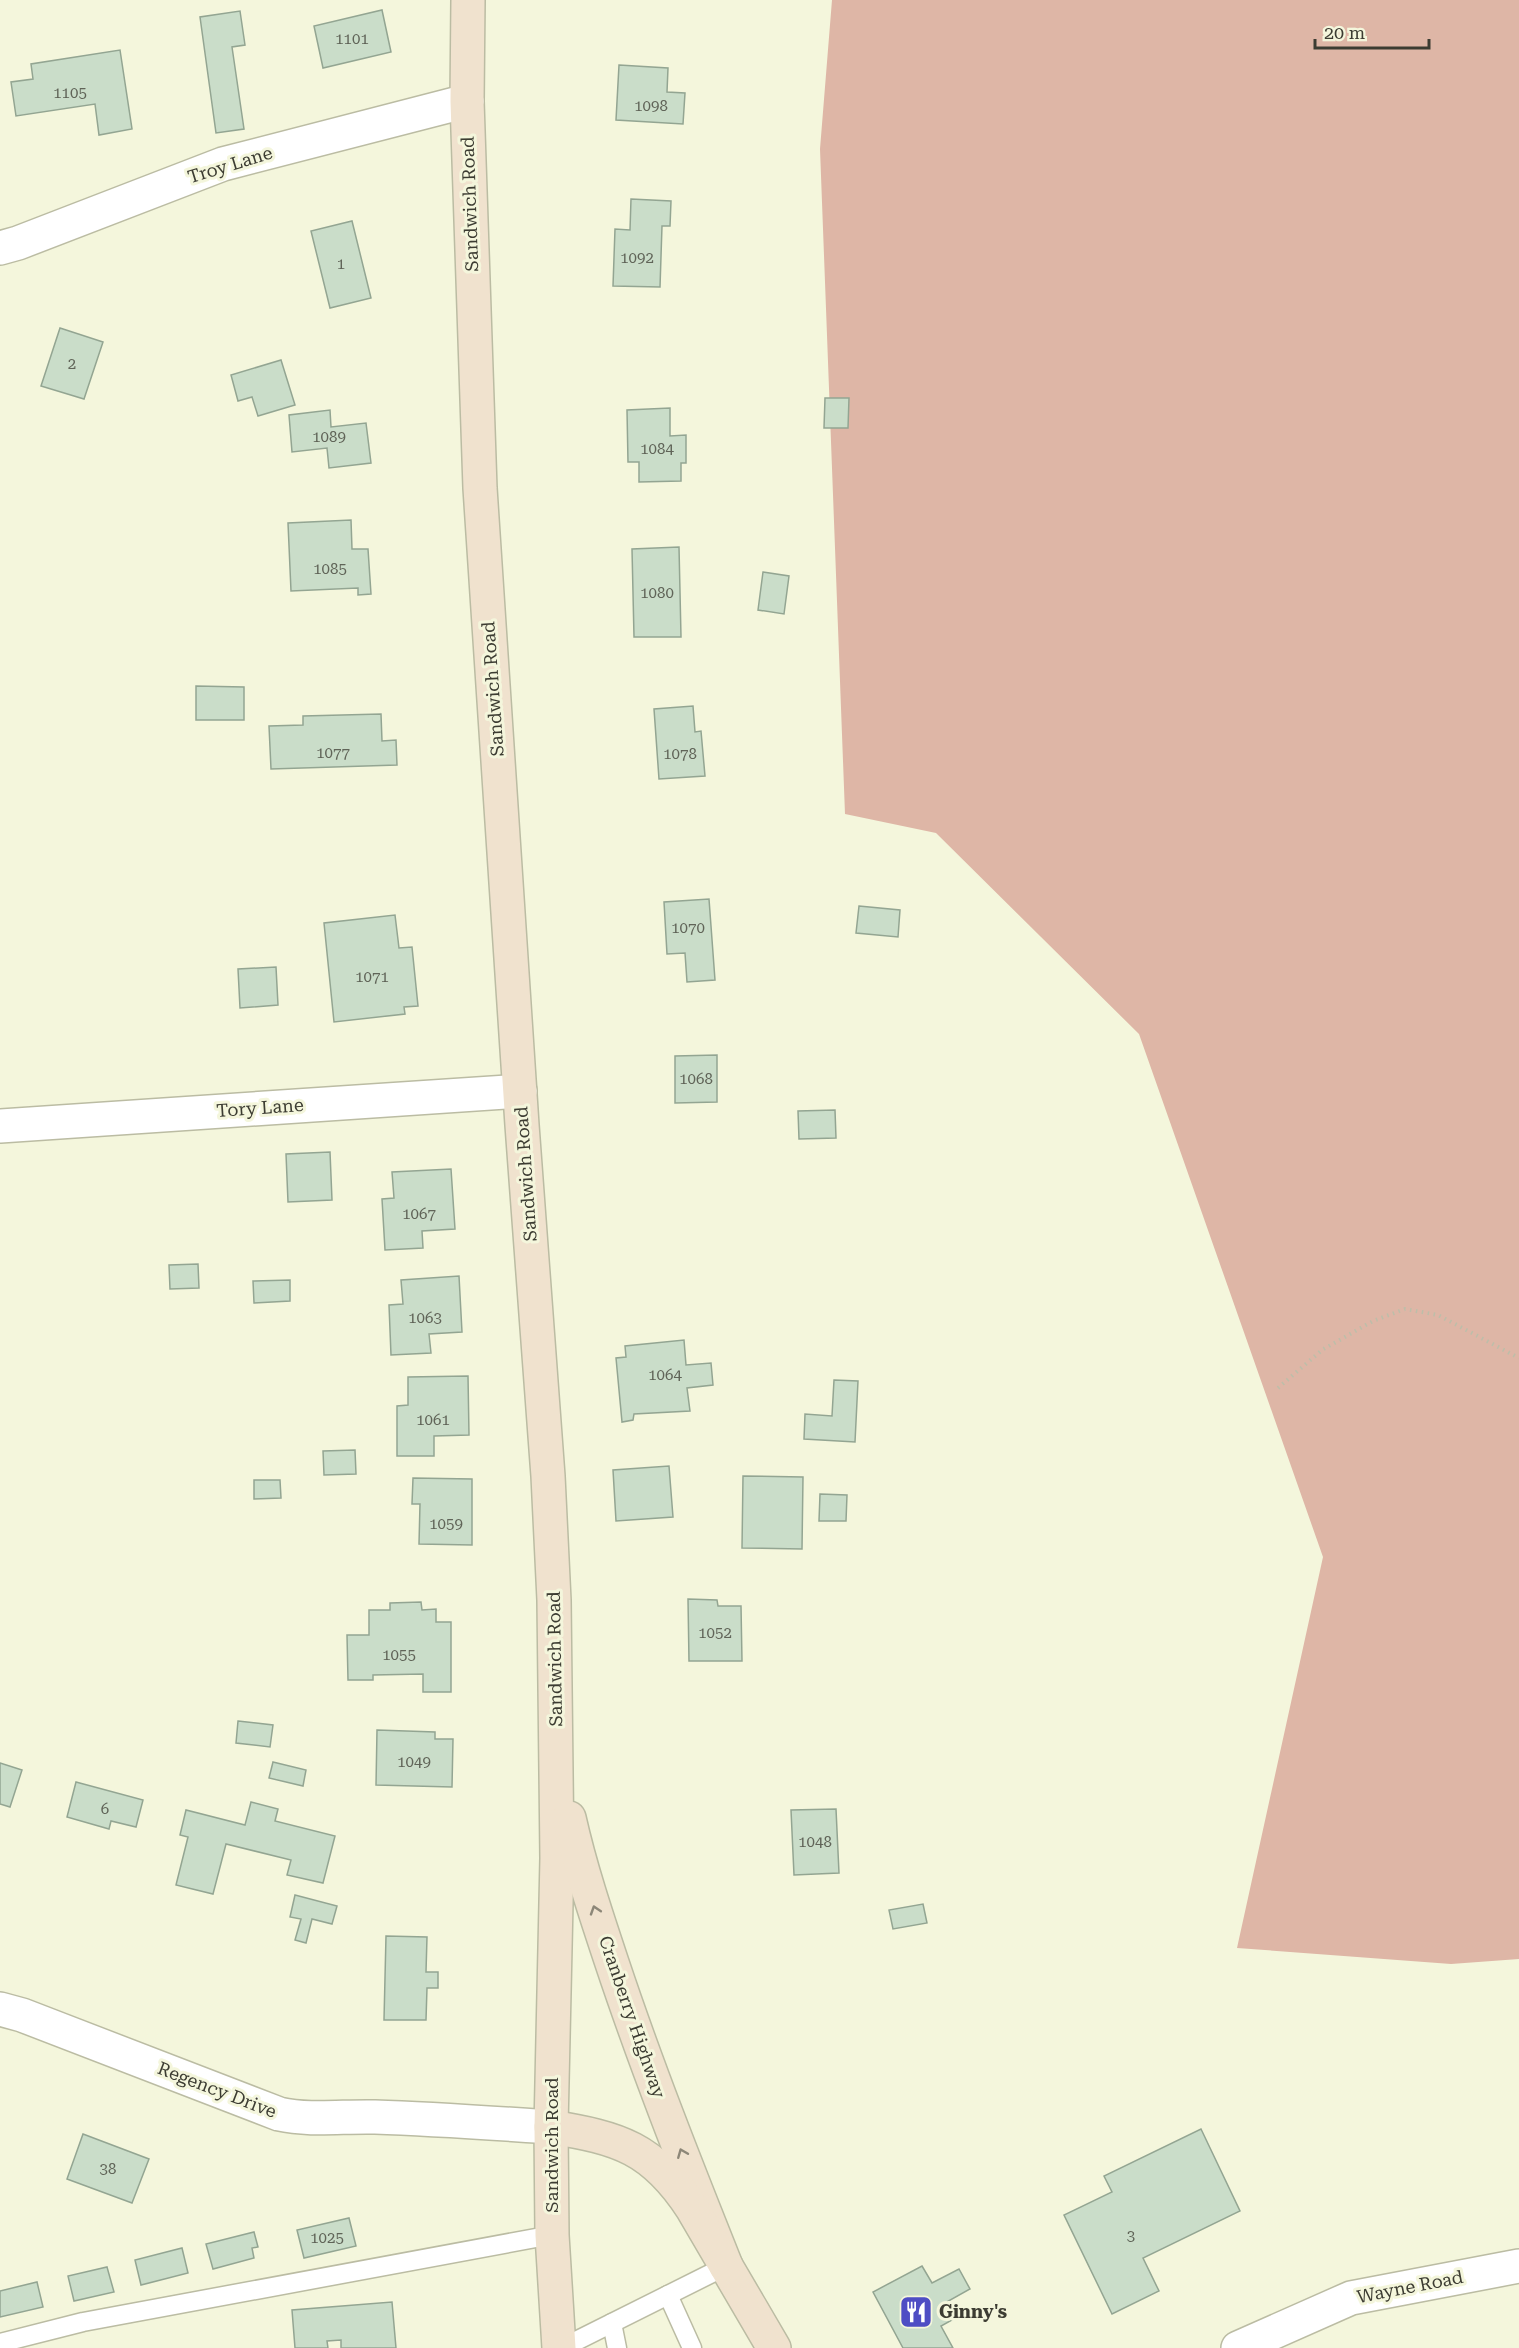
<svg xmlns="http://www.w3.org/2000/svg" width="1519" height="2348" viewBox="0 0 1519 2348" font-family="'Roboto Serif',serif">
<rect width="100%" height="100%" fill="#f4f6dc"/>
<path fill="#deb6a6" d="M832,0H1519V1959L1451,1964L1237,1948L1323,1557L1139,1034L936,833L845,814L820,149Z"/>
<g fill="#caddc9" stroke="#93a592" stroke-width="1.5">
<path d="M382,10L391,52L323,68L314,26Z"/>
<path d="M240,11L245,45L232,47L244,129L216,133L200,17Z"/>
<path d="M120,50L132,129L99,135L95,104L16,116L11,82L33,79L31,64Z"/>
<path d="M619,65L668,68L667,92L685,93L683,124L616,120Z"/>
<path d="M631,199L671,201L670,226H662L660,287L613,286L615,229L630,230Z"/>
<path d="M352,221L371,298L330,308L311,231Z"/>
<path d="M60,328L103,342L84,399L41,386Z"/>
<path d="M281,360L295,405L258,416L252,397L238,401L231,375Z"/>
<path d="M825,398H849L848,428H824Z"/>
<path d="M670,408V436L686,435V463H681V481L639,482V462H628L627,410Z"/>
<path d="M330,410L331,427L366,423L371,463L329,468L327,448L292,452L289,415Z"/>
<path d="M351,520L352,549H368L371,594L358,595V588L291,591L288,523Z"/>
<path d="M679,547L681,637H634L632,549Z"/>
<path d="M763,572L789,576L784,614L758,610Z"/>
<path d="M196,686L244,687V720H196Z"/>
<path d="M693,706L695,732L701,731L705,776L659,779L654,709Z"/>
<path d="M381,714L382,741L396,740L397,765L271,769L269,726L303,725V716Z"/>
<path d="M709,899L715,980L687,982L685,953L667,954L664,902Z"/>
<path d="M859,906L900,910L898,937L856,933Z"/>
<path d="M395,915L399,948L412,947L418,1006L404,1007L405,1014L334,1022L324,923Z"/>
<path d="M276,967L278,1005L240,1008L238,969Z"/>
<path d="M717,1055V1102L675,1103V1056Z"/>
<path d="M835,1110L836,1138L799,1139L798,1111Z"/>
<path d="M330,1152L332,1200L288,1202L286,1154Z"/>
<path d="M451,1169L455,1229L422,1231L423,1248L385,1250L382,1199L394,1198L392,1172Z"/>
<path d="M198,1264L199,1288L170,1289L169,1265Z"/>
<path d="M459,1276L462,1332L429,1334L431,1353L391,1355L389,1305L403,1304L401,1280Z"/>
<path d="M290,1280V1301L254,1303L253,1281Z"/>
<path d="M684,1340L686,1365L711,1363L713,1385L687,1388L690,1411L634,1414L633,1420L622,1422L616,1358L626,1357L625,1346Z"/>
<path d="M468,1376L469,1435L434,1436V1456H397V1406L408,1405V1377Z"/>
<path d="M834,1380L858,1381L855,1442L804,1439L805,1414L832,1416Z"/>
<path d="M355,1450L356,1474L324,1475L323,1451Z"/>
<path d="M669,1466L673,1517L616,1521L613,1470Z"/>
<path d="M743,1476L803,1477L802,1549L742,1548Z"/>
<path d="M413,1478L472,1479V1545L419,1544L420,1504H412Z"/>
<path d="M254,1480H280L281,1498L254,1499Z"/>
<path d="M820,1494L847,1495L846,1521H819Z"/>
<path d="M688,1599L717,1600L718,1606H741L742,1661H689Z"/>
<path d="M421,1602L422,1610L436,1609V1622H451V1692H423V1674L373,1675V1680H348L347,1635H369V1610H390V1603Z"/>
<path d="M238,1721L273,1725L270,1747L236,1743Z"/>
<path d="M377,1730L435,1732V1739H453L452,1787L376,1785Z"/>
<path d="M273,1762L306,1770L303,1786L269,1778Z"/>
<path d="M0,1763L22,1770L10,1807L0,1804Z"/>
<path d="M76,1782L143,1800L136,1827L111,1821L109,1829L67,1817Z"/>
<path d="M251,1802L278,1809L275,1821L335,1836L323,1883L287,1875L291,1860L226,1844L213,1894L176,1885L188,1837L180,1835L186,1810L245,1825Z"/>
<path d="M836,1809L839,1873L794,1875L791,1810Z"/>
<path d="M295,1895L337,1906L332,1924L312,1919L306,1943L295,1940L301,1919L290,1917Z"/>
<path d="M923,1904L927,1923L893,1929L889,1910Z"/>
<path d="M386,1936L427,1937L426,1972H438V1988H427L426,2020H384Z"/>
<path d="M1201,2129L1240,2211L1143,2258L1159,2291L1112,2314L1064,2215L1112,2192L1104,2176Z"/>
<path d="M83,2134L149,2159L132,2203L67,2179Z"/>
<path d="M349,2218L356,2246L304,2258L297,2230Z"/>
<path d="M254,2232L258,2247L252,2248L254,2258L213,2269L206,2244Z"/>
<path d="M182,2248L188,2273L141,2285L135,2260Z"/>
<path d="M922,2266L932,2283L959,2269L970,2289L943,2304L952,2320L941,2326L953,2348H903L873,2292Z"/>
<path d="M107,2267L114,2292L74,2301L68,2276Z"/>
<path d="M37,2282L43,2307L0,2317V2291Z"/>
<path d="M392,2302L396,2348H341V2340L327,2341L328,2348H295L292,2310Z"/>
</g>
<g fill="none" stroke-linecap="round" stroke-linejoin="round">
<g stroke="#bbbca3" stroke-width="21">
<g id="lane">
<path d="M668,2295L692,2348"/>
<path d="M612,2323L617,2348"/>
<path d="M0,2343L83,2322L552,2235"/>
<path d="M562,2348L726,2266"/>
</g>
</g>
<g stroke="#bbbca3" stroke-width="36">
<g id="street">
<path d="M0,248L18,243L223,164L467,101"/>
<path d="M0,1126L520,1091"/>
<path d="M0,2009L22,2015L279,2114C311,2121 343,2116 375,2117C434,2119 492,2123 551,2127"/>
<path d="M1238,2348L1351,2298L1519,2266"/>
</g>
</g>
<g stroke="#bbbca3" stroke-width="36">
<g id="secondary">
<path d="M468,0L467,101L480,488L522,1125L548,1476L554,1600L557,1858L551,2127L552,2235L559,2348"/>
<path d="M569,1818C580,1867 596,1915 612,1963C646,2065 686,2166 726,2266"/>
<path d="M551,2127C619,2138 653,2148 692,2208L774,2348"/>
</g>
</g>
<path stroke="#bdbea9" stroke-width="4" stroke-dasharray="1.5 4.5" stroke-linecap="butt" d="M1278,1388L1322,1350L1373,1321L1405,1309L1438,1315L1519,1358"/>
<use href="#lane" stroke="#fff" stroke-width="18"/>
<use href="#street" stroke="#fff" stroke-width="33"/>
<use href="#secondary" stroke="#f0e2ce" stroke-width="33"/>
</g>
<defs><path id="oneway-chevron" d="M-2-3.5L2.5 0L-2 3.5" fill="none" stroke-width="1.6" stroke-linecap="round" stroke-linejoin="round" transform="scale(1.5)"/></defs>
<g stroke="#8d8778">
<use href="#oneway-chevron" transform="translate(595 1910) rotate(-108)"/>
<use href="#oneway-chevron" transform="translate(682 2153) rotate(-112)"/>
</g>
<defs>
<g id="restaurant-square" transform="scale(1.725)"><rect x="-9" y="-9" width="18" height="18" rx="4" fill="#4e4dc4" stroke="#f4f6dc"/><path d="M-5-6h1v4h1v-4h1v4h1v-4h1v5L-1.5 .5V6h-2V.5L-5-1ZM5-6V6H3V1.5H1.5Q1.5-4 5-6Z" fill="#fff"/></g>
</defs>
<g fill-rule="evenodd">
<use href="#restaurant-square" x="916" y="2312"/>
</g>
<g text-anchor="middle" stroke-width="6" stroke-linejoin="round" paint-order="stroke">
<g font-size="15" fill="#606458">
<text x="352" y="44">1101</text>
<text x="70" y="98">1105</text>
<text x="651" y="111">1098</text>
<text x="637" y="263">1092</text>
<text x="341" y="269">1</text>
<text x="72" y="369">2</text>
<text x="329" y="442">1089</text>
<text x="657" y="454">1084</text>
<text x="330" y="574">1085</text>
<text x="657" y="598">1080</text>
<text x="333" y="758">1077</text>
<text x="680" y="759">1078</text>
<text x="688" y="933">1070</text>
<text x="372" y="982">1071</text>
<text x="696" y="1084">1068</text>
<text x="419" y="1219">1067</text>
<text x="425" y="1323">1063</text>
<text x="665" y="1380">1064</text>
<text x="433" y="1425">1061</text>
<text x="446" y="1529">1059</text>
<text x="715" y="1638">1052</text>
<text x="399" y="1660">1055</text>
<text x="414" y="1767">1049</text>
<text x="105" y="1814">6</text>
<text x="815" y="1847">1048</text>
<text x="108" y="2174">38</text>
<text x="1131" y="2241">3</text>
<text x="327" y="2243">1025</text>
</g>
<g font-size="18" fill="#3c3c32" stroke="#f4f6dc">
<text transform="translate(230 165) rotate(-17)" y="6">Troy Lane</text>
<text transform="translate(470 204) rotate(-92)" y="6">Sandwich Road</text>
<text transform="translate(493 689) rotate(-94)" y="6">Sandwich Road</text>
<text transform="translate(260 1108) rotate(-4)" y="6">Tory Lane</text>
<text transform="translate(526 1174) rotate(-94)" y="6">Sandwich Road</text>
<text transform="translate(555 1659) rotate(-91)" y="6">Sandwich Road</text>
<text transform="translate(632 2017) rotate(71)" y="6">Cranberry Highway</text>
<text transform="translate(217 2090) rotate(21)" y="6">Regency Drive</text>
<text transform="translate(552 2145) rotate(-90)" y="6">Sandwich Road</text>
<text transform="translate(1410 2287) rotate(-11)" y="6">Wayne Road</text>
</g>
<g font-size="18" font-weight="bold" fill="#3c3c32" stroke="#f4f6dc" text-anchor="start">
<text x="939" y="2318">Ginny's</text>
</g>
</g>
<path d="M1315 39v9h114v-9" fill="none" stroke="#3c3c32" stroke-width="3"/>
<text x="1324" y="39" font-size="18" fill="#3c3c32" stroke="#f4f6dc" stroke-width="4.5" paint-order="stroke">20 m</text>
</svg>
